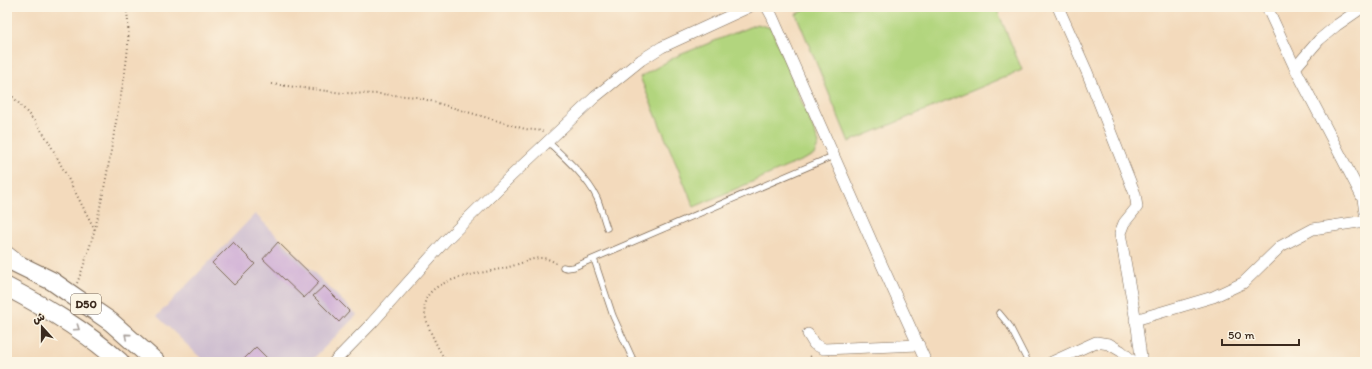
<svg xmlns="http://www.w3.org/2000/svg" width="1372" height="369" viewBox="0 0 1372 369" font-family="Itim,'Playpen Sans Arabic',sans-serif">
<rect width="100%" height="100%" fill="#fcf5e5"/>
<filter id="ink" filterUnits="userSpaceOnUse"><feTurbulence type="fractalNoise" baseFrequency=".025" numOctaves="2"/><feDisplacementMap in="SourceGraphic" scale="8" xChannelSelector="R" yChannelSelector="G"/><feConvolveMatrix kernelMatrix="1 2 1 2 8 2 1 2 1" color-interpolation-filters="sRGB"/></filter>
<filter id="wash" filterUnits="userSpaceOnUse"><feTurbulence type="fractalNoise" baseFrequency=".012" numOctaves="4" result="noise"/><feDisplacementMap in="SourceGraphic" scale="16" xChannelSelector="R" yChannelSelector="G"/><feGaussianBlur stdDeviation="0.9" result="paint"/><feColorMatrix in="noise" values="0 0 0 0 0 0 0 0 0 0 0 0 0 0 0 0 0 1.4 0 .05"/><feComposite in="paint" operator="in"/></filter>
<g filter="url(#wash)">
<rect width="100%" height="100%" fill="#f3dabc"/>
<path fill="#cebed0" d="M255,214L357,315L310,362H205L157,316Z"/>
<g fill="#b2d57e" stroke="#76804e">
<path d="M813,7H996L1022,70L849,142L796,14Z"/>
<path d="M757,24L771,28L819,143L814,155L694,207L640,77L677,56Z"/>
</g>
<g id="blocks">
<g fill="#cdacd5">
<path d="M233,242L255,264L234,285L212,263Z"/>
<path d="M278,242L319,282L304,298L263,259Z"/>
<path d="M324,286L349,311L339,322L313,296Z"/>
<path d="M256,347L271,362H247L244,359Z"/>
</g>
</g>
</g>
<g filter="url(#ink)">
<use href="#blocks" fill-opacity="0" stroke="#7b6855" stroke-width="1"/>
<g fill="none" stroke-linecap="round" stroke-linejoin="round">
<g stroke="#7b6855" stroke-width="7">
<g id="lane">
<path d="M547,141C564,157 587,177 597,198C601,207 603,218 607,228"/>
<path d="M7,248L16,255"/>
<path d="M594,259L613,316L634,362"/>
<path d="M563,267L567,268L574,267L833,156"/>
<path d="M999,313L1009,325L1028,362"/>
</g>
</g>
<g stroke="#7b6855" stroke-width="12">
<g id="street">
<path d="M767,7L772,16L881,263L926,362"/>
<path d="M1058,7L1087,72L1135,194L1137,207L1124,223L1120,233L1137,327L1141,357V362"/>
<path d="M1267,7L1295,68L1357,187L1363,199L1365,213"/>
<path d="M1295,68L1319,40L1337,25L1363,7"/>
<path d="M1135,320L1213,297L1243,283L1281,246L1313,229L1365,221"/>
<path d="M808,334L814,344L824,349L919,345"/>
<path d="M334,362L371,324L445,241L510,177L595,97L641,60L662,47L749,7"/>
<path d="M1052,362L1096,342L1109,344L1121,351L1134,362"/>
</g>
</g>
<g stroke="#7b6855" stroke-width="20">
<g id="primary">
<path d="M7,259L52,281L72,295L111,322L156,362"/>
<path d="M7,287C47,308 86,331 120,362"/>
</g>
</g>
<g stroke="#7b6855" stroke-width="2" stroke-dasharray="1 3" stroke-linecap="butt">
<path d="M272,84L343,93L381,94L417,97L525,129L543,131"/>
<path d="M7,91C23,107 37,123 49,142L95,230"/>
<path d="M77,283C99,229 107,173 117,116C123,82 133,41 126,7"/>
<path d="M446,362C438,347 419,316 426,299C436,276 488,273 509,267C520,264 531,258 542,258C547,258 552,261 556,263"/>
<path d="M804,362L812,355"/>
</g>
<use href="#lane" stroke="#fff" stroke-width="5.5"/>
<use href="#street" stroke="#fff" stroke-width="11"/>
<use href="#primary" stroke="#fff" stroke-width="18"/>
</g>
<defs><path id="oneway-chevron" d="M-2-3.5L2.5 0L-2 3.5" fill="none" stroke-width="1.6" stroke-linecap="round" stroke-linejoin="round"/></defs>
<g stroke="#a79f9a">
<use href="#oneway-chevron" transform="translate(77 328) rotate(34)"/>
<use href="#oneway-chevron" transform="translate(127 336) rotate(-139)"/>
</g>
</g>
<g text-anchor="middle" stroke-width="3" stroke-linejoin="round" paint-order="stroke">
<rect fill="#fcf5e5" stroke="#75675a" stroke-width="1" x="71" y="294" width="30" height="20" rx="3"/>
<g font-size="12" font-weight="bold" fill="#3b2a1e">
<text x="86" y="308">D50</text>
</g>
</g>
<rect width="1372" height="369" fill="none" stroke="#fcf5e5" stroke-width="24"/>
<g transform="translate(42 327) rotate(339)" stroke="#fcf5e5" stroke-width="3" paint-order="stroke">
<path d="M0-3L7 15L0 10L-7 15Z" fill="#3b2a1e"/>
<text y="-6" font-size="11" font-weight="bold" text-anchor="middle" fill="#3b2a1e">ش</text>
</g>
<path d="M1222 339v6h77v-6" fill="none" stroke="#3b2a1e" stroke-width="2"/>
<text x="1228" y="339" font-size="12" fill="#3b2a1e" stroke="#fcf5e5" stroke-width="3" paint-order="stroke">50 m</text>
</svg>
